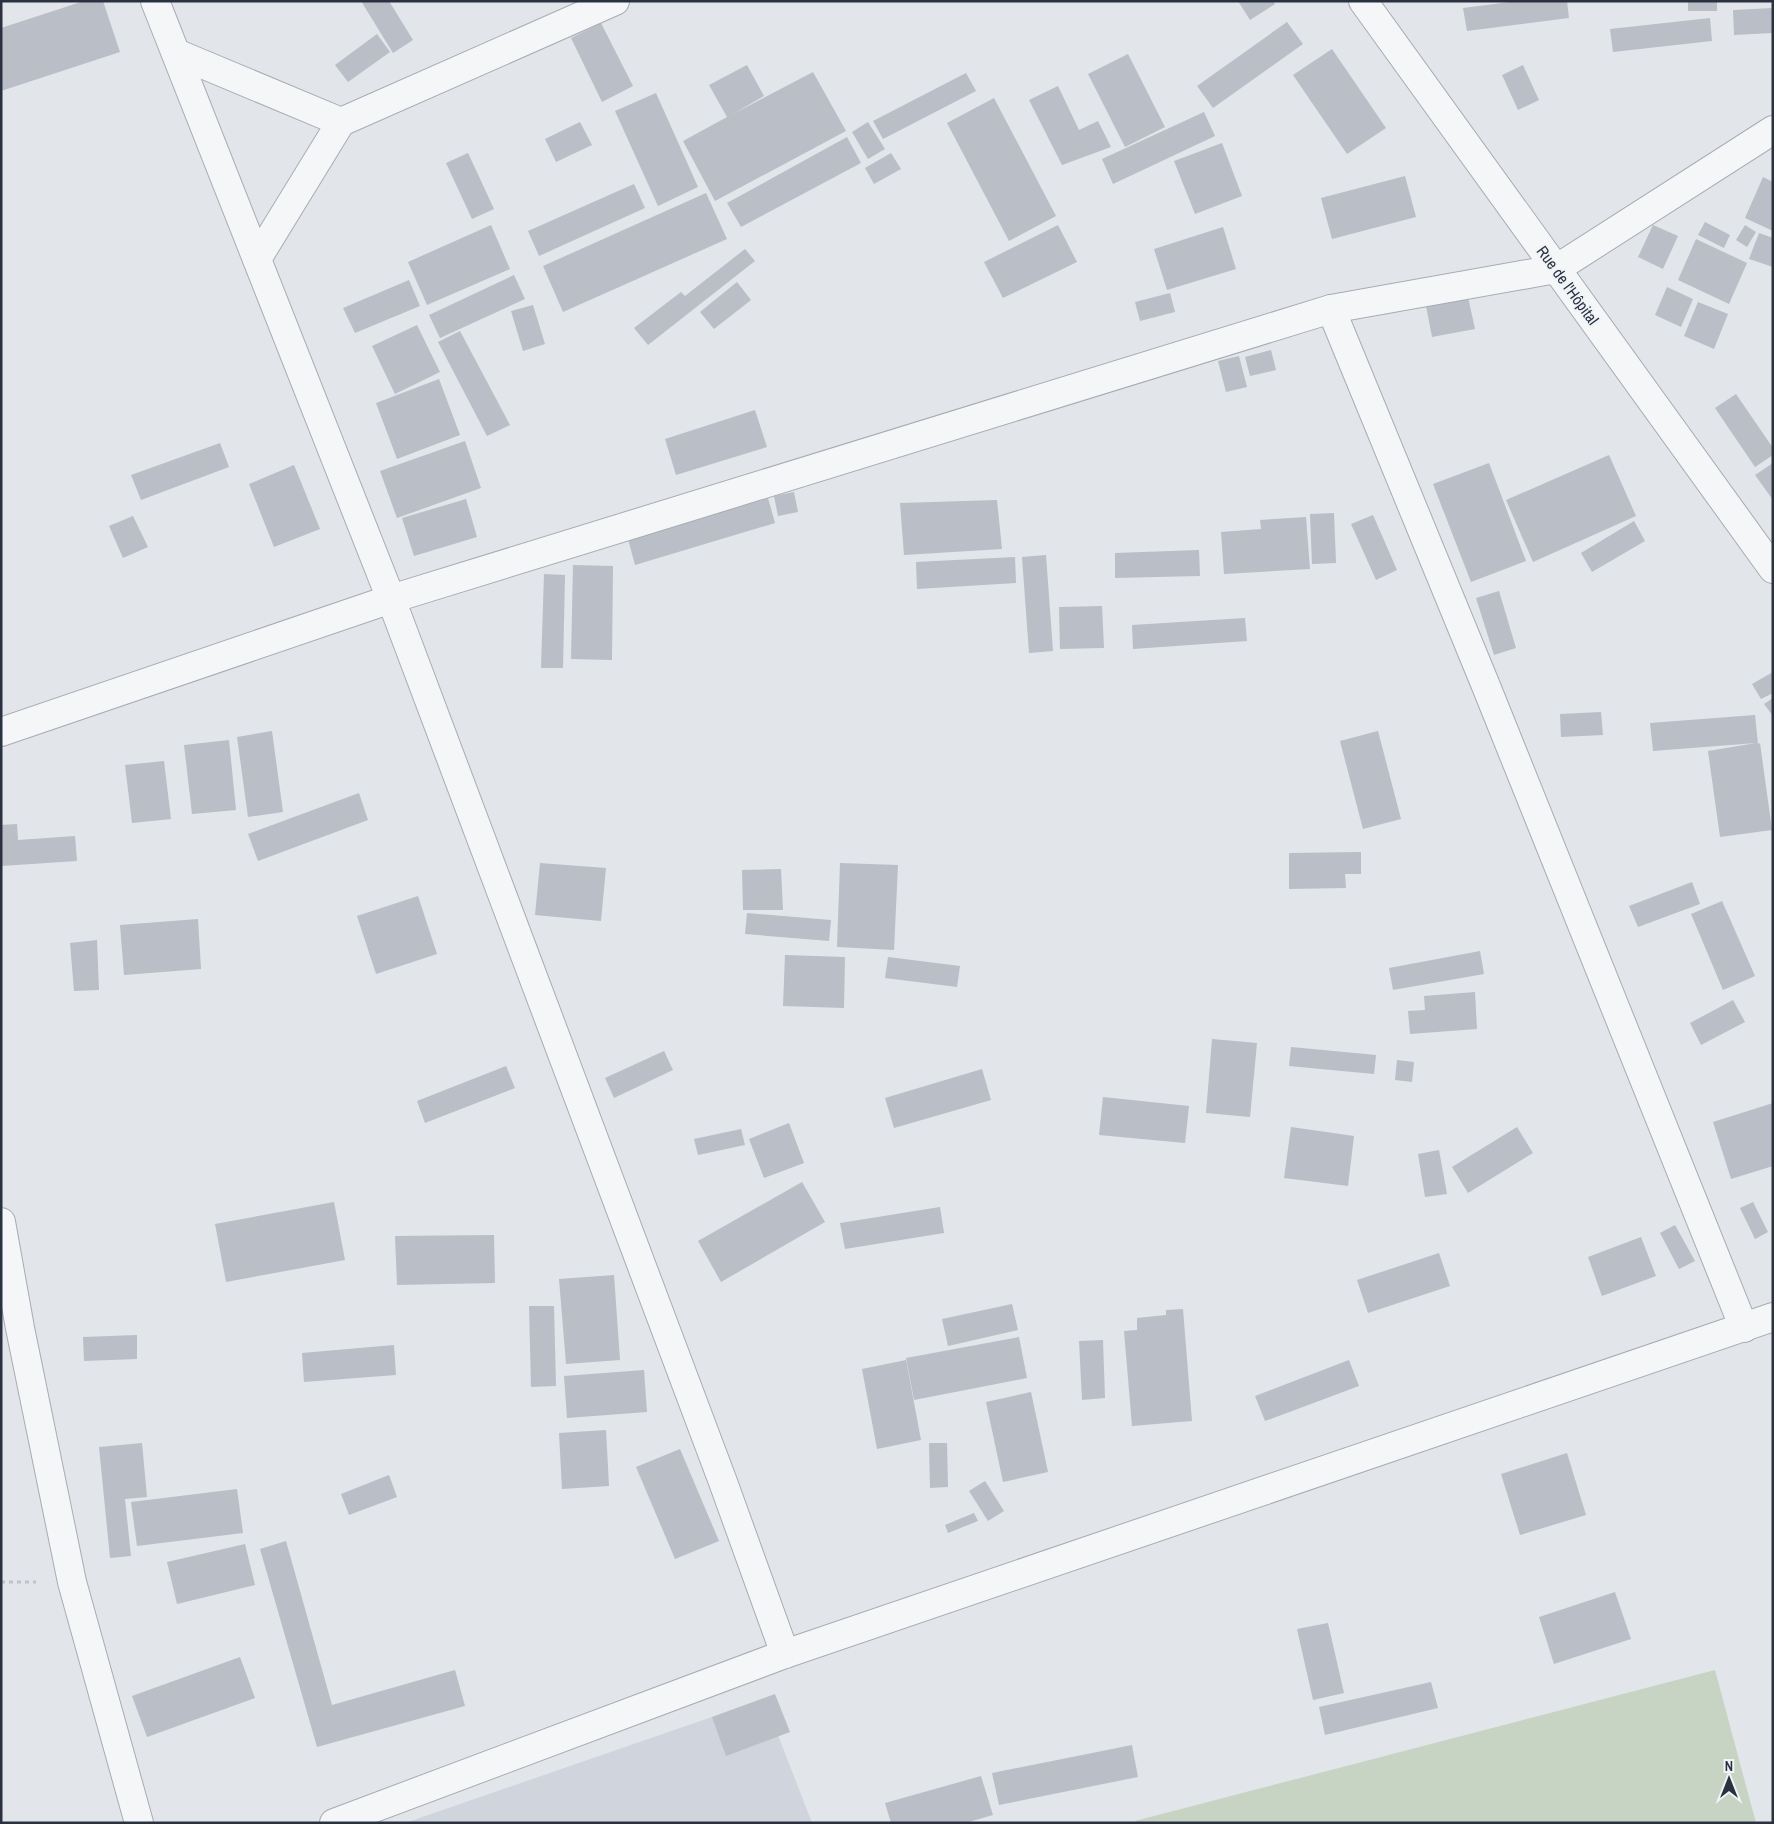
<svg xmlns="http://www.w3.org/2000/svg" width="1774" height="1824" viewBox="0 0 1774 1824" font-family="'Archivo Narrow',sans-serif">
<rect width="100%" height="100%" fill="#e2e5ea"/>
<path fill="#d0d4dc" d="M764,1699L812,1823H405Z"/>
<path fill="#c7d4c3" d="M1715,1670L1756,1823H1136L1135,1821Z"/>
<g fill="#b9bec7">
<path d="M84,1H103L120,52L1,91V28Z"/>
<path d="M361,1H389L413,40L393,53Z"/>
<path d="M1238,1H1273L1275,4L1250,20Z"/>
<path d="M1518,1H1567L1569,18L1467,31L1463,8Z"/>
<rect x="1688" y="1" width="29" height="10"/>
<path d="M1773,8V33L1734,35L1733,10Z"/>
<path d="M1710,18L1712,41L1613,52L1610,29Z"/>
<path d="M1287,22L1303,44L1213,108L1197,86Z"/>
<path d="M601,23L633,86L602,102L571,38Z"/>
<path d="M377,34L390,52L348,82L335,65Z"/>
<path d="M1332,49L1386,128L1347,154L1293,75Z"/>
<path d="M1128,54L1165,127L1125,147L1088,74Z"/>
<path d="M747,65L764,96L733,114L813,72L846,131L715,201L683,141L727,117L709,85Z"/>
<path d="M1523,65L1539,100L1518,110L1502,75Z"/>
<path d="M966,73L976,91L883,139L873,121Z"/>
<path d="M1058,86L1079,130L1098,121L1111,147L1062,165L1029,100Z"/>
<path d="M656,93L698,187L658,206L615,111Z"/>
<path d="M994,98L1056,216L1009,241L947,123Z"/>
<path d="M1204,112L1215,136L1113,184L1102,159Z"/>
<path d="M580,122L592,145L556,162L545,139Z"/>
<path d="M868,122L885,149L868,159L852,132Z"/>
<path d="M847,137L861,163L741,227L727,203Z"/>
<path d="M1222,143L1242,196L1195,214L1174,161Z"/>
<path d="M468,153L494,209L472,219L446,163Z"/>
<path d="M891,153L901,169L874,184L865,168Z"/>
<path d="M1405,176L1416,217L1332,239L1321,198Z"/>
<path d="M1763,177L1773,182V231L1745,218Z"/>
<path d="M634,184L645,208L539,256L528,231Z"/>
<path d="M706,193L727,239L563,312L543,266Z"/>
<path d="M1705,222L1730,235L1724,248L1698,235Z"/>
<path d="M491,225L510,269L427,305L408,262Z"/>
<path d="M1058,225L1077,262L1003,298L984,262Z"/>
<path d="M1653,225L1678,236L1663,269L1638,257Z"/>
<path d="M1745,225L1756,232L1747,247L1736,240Z"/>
<path d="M1223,227L1236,269L1167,290L1154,249Z"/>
<path d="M1759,233L1773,238V267L1749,259Z"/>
<path d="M1696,239L1747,263L1729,304L1678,280Z"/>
<path d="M745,249L755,261L648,345L634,328L681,292L685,296Z"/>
<path d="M514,275L525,299L440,338L429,315Z"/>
<path d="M409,280L420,306L355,333L343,308Z"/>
<path d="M737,282L751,300L714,329L700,312Z"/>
<path d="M1667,287L1693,299L1681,327L1655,315Z"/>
<path d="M1170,293L1175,312L1140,321L1135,302Z"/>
<path d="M1468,297L1475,329L1432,337L1426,306Z"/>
<path d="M1698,302L1728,314L1714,349L1684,336Z"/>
<path d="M533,305L545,344L523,351L511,311Z"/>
<path d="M417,325L440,372L395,394L372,346Z"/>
<path d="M460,331L510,425L487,436L438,342Z"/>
<path d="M1271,350L1276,370L1250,376L1245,357Z"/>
<path d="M1239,356L1247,387L1226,392L1218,361Z"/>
<path d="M439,379L460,435L397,459L376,403Z"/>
<path d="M1736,394L1773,448V455L1755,467L1715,408Z"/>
<path d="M755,410L767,447L676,475L665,439Z"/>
<path d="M465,441L481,488L397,518L380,471Z"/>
<path d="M220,443L229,467L141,500L131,475Z"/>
<path d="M1609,455L1636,516L1533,562L1506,500Z"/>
<path d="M1489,463L1526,561L1471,582L1433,484Z"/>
<path d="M1773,463V500L1755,475Z"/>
<path d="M294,465L320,529L274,547L249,484Z"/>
<path d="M794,492L798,512L778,516L774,496Z"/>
<path d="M768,498L775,523L635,565L628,539Z"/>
<path d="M466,499L477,537L414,556L402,518Z"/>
<path d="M997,500L1002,549L904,555L900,503Z"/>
<path d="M1334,513L1336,563L1312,564L1310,514Z"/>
<path d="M1373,515L1397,570L1376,580L1351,524Z"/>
<path d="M133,516L148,547L123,558L109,526Z"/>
<path d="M1306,517L1310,569L1224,574L1221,532L1261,529L1260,520Z"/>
<path d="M1634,521L1645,541L1592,572L1581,553Z"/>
<path d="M1199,550L1200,576L1115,578V553Z"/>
<path d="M1046,555L1053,651L1029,653L1022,557Z"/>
<path d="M1015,557L1016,583L917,589L916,562Z"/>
<path d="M573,565L613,566L612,660L571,659Z"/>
<path d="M544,574L565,575L563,668H541Z"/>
<path d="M1499,591L1516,648L1494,655L1476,598Z"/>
<path d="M1102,606L1104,648L1060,649L1059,607Z"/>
<path d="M1245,618L1247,641L1133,649L1132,625Z"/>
<path d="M1773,672V693L1761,699L1752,684Z"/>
<path d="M1773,698V716L1764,704Z"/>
<path d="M1601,712L1603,735L1561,737L1560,714Z"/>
<path d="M1755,715L1758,744L1760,743L1772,830L1720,837L1708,751L1756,743L1653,751L1650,723Z"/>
<path d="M272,731L283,812L248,817L237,737Z"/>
<path d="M1378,731L1401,819L1363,829L1340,741Z"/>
<path d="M229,740L236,810L192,814L184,745Z"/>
<path d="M164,761L171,819L132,823L125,765Z"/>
<path d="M359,793L368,820L258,861L248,834Z"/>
<path d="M17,824L18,840L75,836L77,861L1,866V825Z"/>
<path d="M1361,852V874H1345L1346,888L1289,889V853Z"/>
<path d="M540,863L606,868L601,921L535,915Z"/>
<path d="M840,863L898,865L894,950L837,947Z"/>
<path d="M781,869L783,910H743L742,870Z"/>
<path d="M1692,882L1700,904L1638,927L1629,906Z"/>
<path d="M418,896L437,954L376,974L357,916Z"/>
<path d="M1722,901L1755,976L1723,990L1691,914Z"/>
<path d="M747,913L831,920L829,941L745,934Z"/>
<path d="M198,919L201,969L124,975L120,925Z"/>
<path d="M97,940L99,990L74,991L70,943Z"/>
<path d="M1480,951L1484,974L1393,990L1389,968Z"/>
<path d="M785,955L845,957L844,1008L783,1006Z"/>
<path d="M888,957L960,966L957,987L885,978Z"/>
<path d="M1475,992L1477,1029L1410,1034L1408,1011L1425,1010L1424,996Z"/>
<path d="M1733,1000L1745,1022L1701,1045L1690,1023Z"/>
<path d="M1212,1039L1257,1043L1250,1117L1206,1113Z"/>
<path d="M1291,1047L1376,1055L1374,1074L1289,1066Z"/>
<path d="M664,1051L673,1070L614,1098L605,1078Z"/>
<path d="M1397,1060L1414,1062L1412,1082L1395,1080Z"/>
<path d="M506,1066L515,1088L425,1123L417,1101Z"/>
<path d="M982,1069L991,1100L894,1128L885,1098Z"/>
<path d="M1103,1097L1189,1106L1185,1143L1099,1135Z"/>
<path d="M1773,1103V1166L1731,1179L1713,1122Z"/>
<path d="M789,1123L804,1163L764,1178L749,1139Z"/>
<path d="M1291,1127L1354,1136L1348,1186L1284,1178Z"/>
<path d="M1517,1127L1533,1153L1468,1193L1452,1167Z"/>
<path d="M741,1129L745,1145L698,1155L694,1139Z"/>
<path d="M1439,1150L1447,1194L1425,1197L1418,1154Z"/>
<path d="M802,1182L825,1222L721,1282L698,1241Z"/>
<path d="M334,1202L345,1260L226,1282L215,1224Z"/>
<path d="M1753,1202L1768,1232L1755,1239L1740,1208Z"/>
<path d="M940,1207L944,1233L845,1249L840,1223Z"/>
<path d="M1675,1225L1695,1261L1679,1269L1660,1233Z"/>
<path d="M494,1235L495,1283L397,1285L395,1236Z"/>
<path d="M1641,1237L1656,1276L1602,1296L1588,1257Z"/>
<path d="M1439,1253L1450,1286L1368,1313L1357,1280Z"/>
<path d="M614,1275L620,1360L566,1364L559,1279Z"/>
<path d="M1012,1304L1018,1330L948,1346L942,1319Z"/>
<path d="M529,1306H554L556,1386L531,1387Z"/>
<path d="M1183,1309L1192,1421L1132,1426L1124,1331L1137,1330V1318L1166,1315V1310Z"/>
<path d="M137,1335V1359L84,1361L83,1337Z"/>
<path d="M1019,1337L1027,1378L914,1400L906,1358Z"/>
<path d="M1103,1340L1105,1398L1082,1400L1079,1341Z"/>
<path d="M394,1345L396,1375L304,1382L302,1353Z"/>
<path d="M906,1360L921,1440L877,1449L862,1369Z"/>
<path d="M1349,1360L1359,1386L1265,1421L1255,1396Z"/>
<path d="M644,1370L647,1412L567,1418L564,1376Z"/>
<path d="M1031,1392L1048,1472L1003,1482L986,1402Z"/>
<path d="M606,1430L609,1486L562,1489L559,1433Z"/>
<path d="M142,1443L147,1497L125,1499L131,1556L110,1558L99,1447Z"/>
<path d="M929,1443H947L948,1487L930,1488Z"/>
<path d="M680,1449L719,1541L675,1559L636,1467Z"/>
<path d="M1567,1453L1586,1515L1520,1535L1501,1474Z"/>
<path d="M389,1475L397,1497L349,1515L341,1494Z"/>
<path d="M985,1481L1004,1511L988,1521L969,1491Z"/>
<path d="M237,1489L243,1533L137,1546L131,1502Z"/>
<path d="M974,1513L978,1521L948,1533L945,1525Z"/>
<path d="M286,1541L332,1705L455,1670L465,1706L317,1747L260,1549Z"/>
<path d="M245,1544L255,1585L177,1604L167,1562Z"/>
<path d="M1615,1592L1631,1639L1554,1664L1539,1617Z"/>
<path d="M1328,1623L1344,1693L1313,1700L1297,1629Z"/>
<path d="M240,1657L255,1698L147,1737L132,1696Z"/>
<path d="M1431,1682L1438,1708L1325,1735L1319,1707Z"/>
<path d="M775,1694L790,1732L726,1756L712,1717Z"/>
<path d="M1132,1745L1138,1777L999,1805L992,1773Z"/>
<path d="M981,1776L993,1815L965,1823H891L885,1803Z"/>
</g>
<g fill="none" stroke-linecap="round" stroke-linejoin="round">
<g stroke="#a7acb4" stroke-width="30">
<g id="minor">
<path d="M155,1L391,599L723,1482L785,1654"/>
<path d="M1363,1L1773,569"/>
<path d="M176,53L341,122"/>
<path d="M257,259L341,122L615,1"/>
<path d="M1331,309L1486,686L1744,1328"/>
<path d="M1,732L391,599L1331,309L1556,269L1773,130"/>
<path d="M1,1222L20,1328L72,1582L139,1823"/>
<path d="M334,1823L785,1654L1773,1317"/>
</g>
</g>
<path stroke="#c0c3c9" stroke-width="3" stroke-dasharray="4 4" stroke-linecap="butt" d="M1,1582H36"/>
<use href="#minor" stroke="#f5f6f8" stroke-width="28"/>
</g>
<g text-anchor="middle" stroke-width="4.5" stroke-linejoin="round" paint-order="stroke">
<g font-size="16" fill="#2a3242" stroke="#f1f4f7">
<text transform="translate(1568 285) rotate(54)" y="6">Rue de l'Hôpital</text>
</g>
</g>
<rect width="1774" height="1824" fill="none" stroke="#2a3242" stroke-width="5"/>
<g transform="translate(1729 1779)" stroke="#f1f4f7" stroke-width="4" paint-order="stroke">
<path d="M0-4L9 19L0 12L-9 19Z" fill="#2a3242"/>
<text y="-8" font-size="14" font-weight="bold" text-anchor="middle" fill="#2a3242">N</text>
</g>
</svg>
